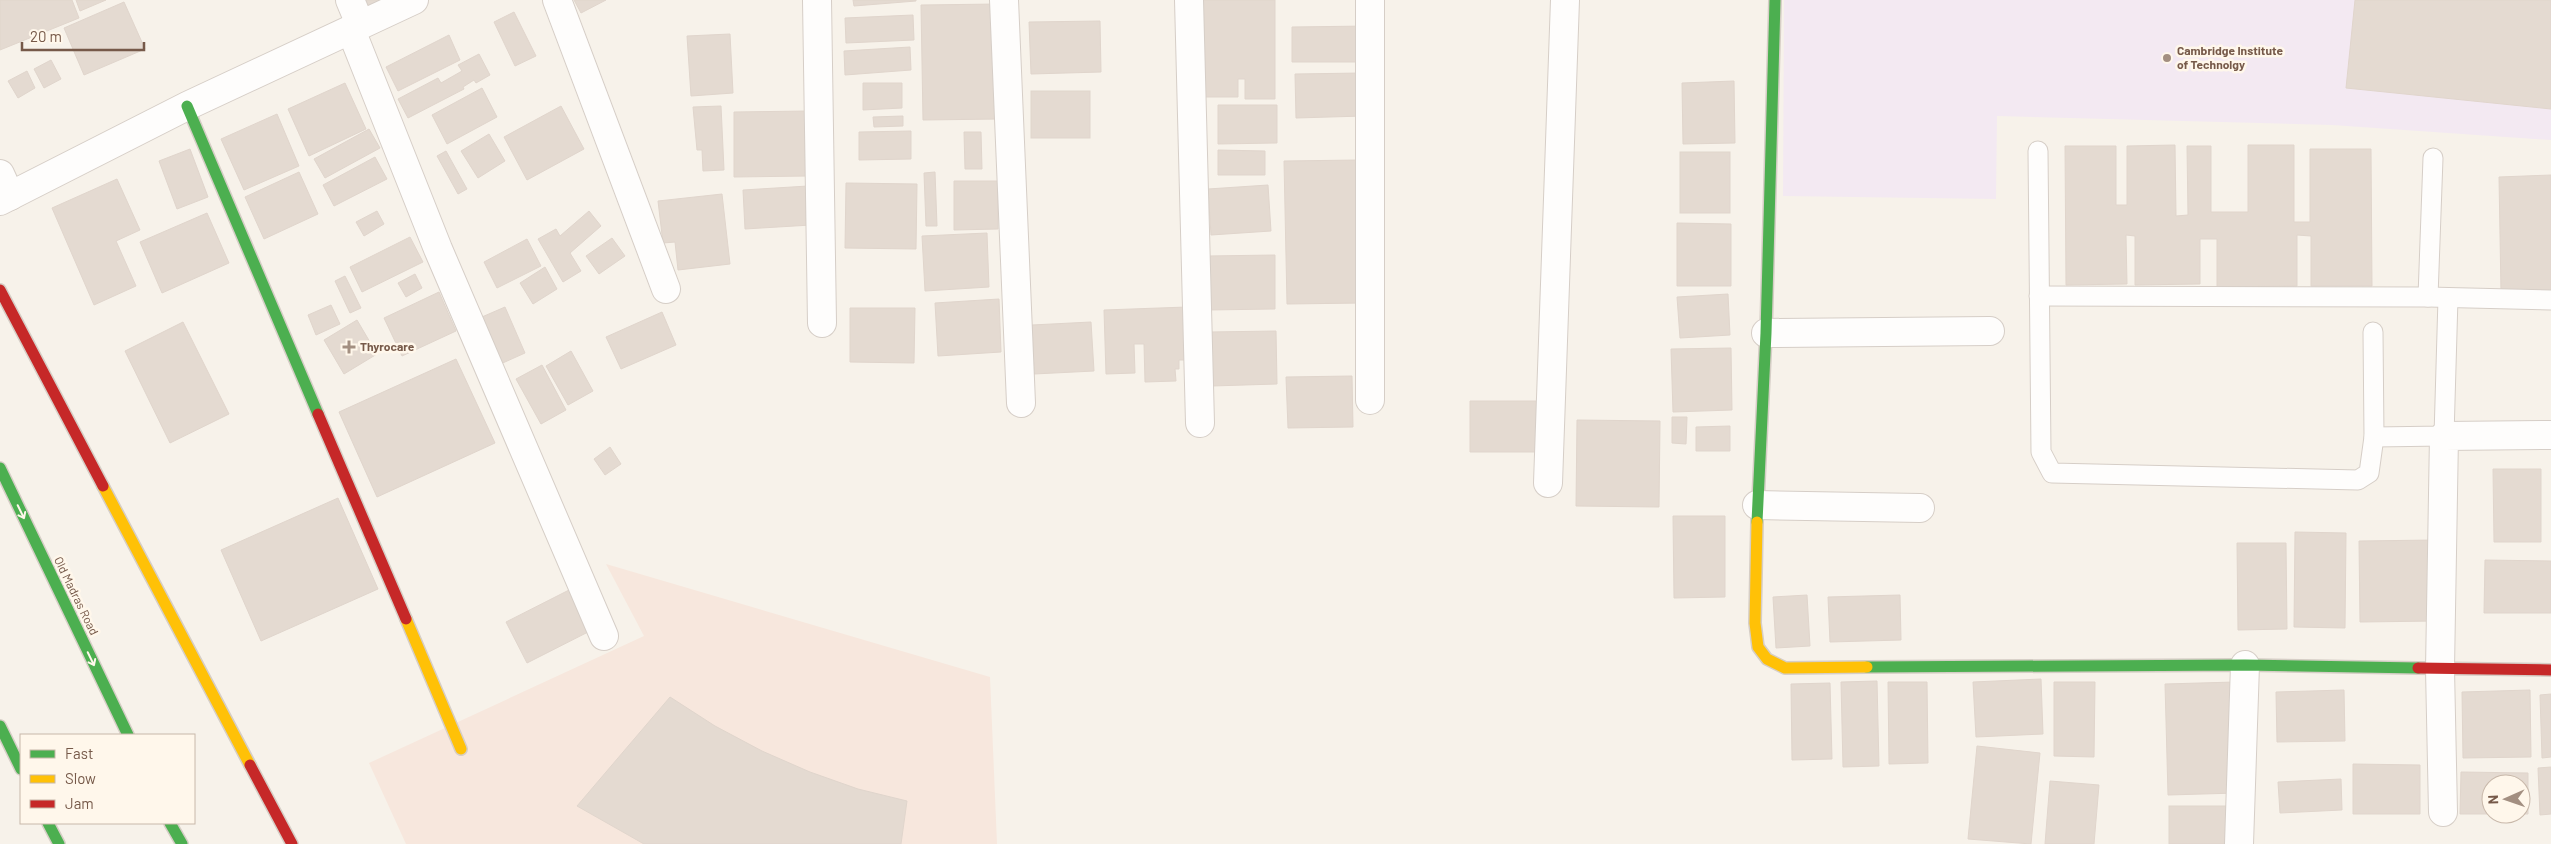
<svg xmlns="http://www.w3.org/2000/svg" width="2551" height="844" viewBox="0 0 2551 844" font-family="Barlow,sans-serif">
<rect width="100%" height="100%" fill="#f7f2ea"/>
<path fill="#f7e7dd" d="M606,564L990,677L997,844H406L369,763L644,636Z"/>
<path fill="#f3e9f2" d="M1784,0H2551V140L2332,125L1997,116L1996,199L1783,196Z"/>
<g fill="#e4dad1" stroke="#e0d5cc">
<path d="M0,0H72L79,18L0,50Z"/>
<path d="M76,0H106L80,11Z"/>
<path d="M362,0H396L368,13Z"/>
<path d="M574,0H606L581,13Z"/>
<path d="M853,0H916V1L854,6Z"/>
<path d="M1203,0H1275V99H1245V79H1238V97H1204Z"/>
<path d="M2355,0H2551V109L2346,88Z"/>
<path d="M124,2L145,49L84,75L64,28Z"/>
<path d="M998,4L999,119L923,120L921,5Z"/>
<path d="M514,12L536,56L515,66L494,22Z"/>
<path d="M913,15L914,40L846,43L845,18Z"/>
<path d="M1100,21L1101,72L1031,74L1029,22Z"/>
<path d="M1369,26V62H1292V27Z"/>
<path d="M730,34L733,93L691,96L687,36Z"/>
<path d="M449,35L460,60L398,91L386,67Z"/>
<path d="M910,47L911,70L845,75L844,51Z"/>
<path d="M479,54L490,75L476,83L474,80L463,87L464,89L408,118L398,99L438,78L441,83L462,71L458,65Z"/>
<path d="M51,60L61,79L44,88L34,69Z"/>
<path d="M27,71L35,88L18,98L8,81Z"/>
<path d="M1361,73L1363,116L1296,118L1295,74Z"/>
<path d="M1734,81L1735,143L1683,144L1682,83Z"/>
<path d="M345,83L366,129L309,156L288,109Z"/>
<path d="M863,83H902V108L863,110Z"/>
<path d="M482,88L497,117L447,144L432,115Z"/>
<rect x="1031" y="91" width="59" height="47"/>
<path d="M1218,105H1277V143L1218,144Z"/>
<path d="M561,106L584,149L527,180L504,137Z"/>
<path d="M721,106L724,170L703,171L702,150H697L693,107Z"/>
<path d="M807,111L808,176L734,177V112Z"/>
<path d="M277,114L299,166L244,190L221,139Z"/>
<path d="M903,116V126L874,127L873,117Z"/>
<path d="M369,129L380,148L325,178L314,159Z"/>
<path d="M911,131V159L859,160V132Z"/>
<path d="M964,132H981L982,169H965Z"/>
<path d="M489,134L505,161L478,178L461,151Z"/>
<path d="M2175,145L2176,216L2188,215L2187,146H2211V212H2248V145H2294V222H2310V149H2371L2372,286H2311V236L2297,235V286L2217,287V239H2200V284L2135,285V236L2126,235L2127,284L2066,285L2065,146H2116V205H2127V146Z"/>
<path d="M190,149L208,197L177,209L159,161Z"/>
<path d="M1218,150L1265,151V175H1218Z"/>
<path d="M446,151L467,189L458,194L437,156Z"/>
<rect x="1680" y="152" width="50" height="61"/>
<path d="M375,157L387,179L334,206L323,185Z"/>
<path d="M1359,160L1362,303L1287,304L1284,161Z"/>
<path d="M299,172L318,214L264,239L245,197Z"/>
<path d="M935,172L937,226H926L924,173Z"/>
<path d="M2551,175V291L2501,292L2499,177Z"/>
<path d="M117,179L140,230L116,241L136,286L94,305L52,208Z"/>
<path d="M954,181H998V229L954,230Z"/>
<path d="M846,183L917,184L916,249L845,248Z"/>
<path d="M1268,185L1271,231L1211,235L1208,189Z"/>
<path d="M808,186L811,225L745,229L743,190Z"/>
<path d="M722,194L730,264L678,270L675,242L663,243L658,201Z"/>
<path d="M377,211L384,224L364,236L356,222Z"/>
<path d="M589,211L601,226L570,253L581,271L563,282L538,239L556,229L560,236Z"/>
<path d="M207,213L229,263L162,293L140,242Z"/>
<path d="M1677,223L1731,224V286H1677Z"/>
<path d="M987,233L989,287L925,291L922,236Z"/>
<path d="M410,237L423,262L362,292L350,267Z"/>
<path d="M612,238L625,256L599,274L586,256Z"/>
<path d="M527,239L541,266L497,288L484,262Z"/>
<path d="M1275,255V309L1208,310V256Z"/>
<path d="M545,267L557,289L533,304L520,283Z"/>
<path d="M415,274L422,288L406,297L398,283Z"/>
<path d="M345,276L361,308L350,313L335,281Z"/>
<path d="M439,292L456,331L402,356L384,318Z"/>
<path d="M1728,294L1730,335L1680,338L1677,297Z"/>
<path d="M999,299L1001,352L938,356L935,303Z"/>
<path d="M331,305L340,324L316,335L308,315Z"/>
<path d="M505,307L525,353L496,366L475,320Z"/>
<path d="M1187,307L1189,360H1179V369H1175L1176,381L1145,382L1144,344H1134L1135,373L1106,374L1104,310Z"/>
<path d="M850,308H915L914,363L850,362Z"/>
<path d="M662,312L676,345L621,369L606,337Z"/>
<path d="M357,320L377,354L344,374L324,340Z"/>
<path d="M183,322L229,414L170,443L125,351Z"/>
<path d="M1091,322L1094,371L1034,374L1032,325Z"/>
<path d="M1276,331L1277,384L1212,386L1210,332Z"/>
<path d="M1731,348L1732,410L1673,412L1671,349Z"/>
<path d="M571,351L593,391L568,405L546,366Z"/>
<path d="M456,359L495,443L377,497L339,412Z"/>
<path d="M542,365L566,410L541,424L516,379Z"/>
<path d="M1352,376L1353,427L1288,428L1286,377Z"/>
<path d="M1470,401H1539L1538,452H1470Z"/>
<path d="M1672,417H1687L1686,444L1672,443Z"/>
<path d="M1577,420L1660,421L1659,507L1576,506Z"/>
<path d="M1730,426V451H1696V427Z"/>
<path d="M610,447L621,464L605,475L594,459Z"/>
<path d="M2493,469H2541V542H2494Z"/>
<path d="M338,498L378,589L261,641L221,550Z"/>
<path d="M1673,516H1725V597L1674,598Z"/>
<path d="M2295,532L2346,533L2345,628L2294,627Z"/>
<path d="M2435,540L2436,621L2360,622L2359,541Z"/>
<path d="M2237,543H2286L2287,629L2238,630Z"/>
<path d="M2485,560L2551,561V613H2484Z"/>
<path d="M571,589L592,630L527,663L506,622Z"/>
<path d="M1807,595L1810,646L1776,648L1773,597Z"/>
<path d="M1900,595L1901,640L1830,642L1828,597Z"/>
<path d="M2041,679L2043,734L1976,737L1973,682Z"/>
<path d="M1877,681L1879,766L1843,767L1841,682Z"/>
<path d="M1888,682H1927L1928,763L1889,764Z"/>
<path d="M2054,682H2095L2094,757L2054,756Z"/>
<path d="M2235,682L2237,793L2168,795L2165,684Z"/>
<path d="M1830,683L1832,759L1792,760L1791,684Z"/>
<path d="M2344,690L2345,741L2277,742L2276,692Z"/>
<path d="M2530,690L2531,757L2463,758L2462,692Z"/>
<path d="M2551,694V757L2542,758L2540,695Z"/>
<path d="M670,697L715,726L762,751L810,772L858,789L907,801L901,844H644L577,806Z"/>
<path d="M1977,746L2040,753L2031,844L1968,839Z"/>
<path d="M2353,764L2420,765V814H2353Z"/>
<path d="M2551,767V814L2540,815L2538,768Z"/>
<path d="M2461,772L2528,773V814H2493H2521V784H2491V814H2460Z"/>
<path d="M2341,779L2342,810L2280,813L2278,782Z"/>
<path d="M2050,781L2099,785L2094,844H2045Z"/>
<rect x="2169" y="806" width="60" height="38"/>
</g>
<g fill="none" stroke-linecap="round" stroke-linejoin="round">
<g stroke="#d6cec7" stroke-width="21">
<g id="lane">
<path d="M2038,151L2041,452L2052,473L2358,480L2369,473L2374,437L2373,332"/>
<path d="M2039,296L2428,297L2551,300"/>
<path d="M2428,297L2433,158"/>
<path d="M2374,437L2444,436L2448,298"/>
</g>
</g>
<g stroke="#d6cec7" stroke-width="30">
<g id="street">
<path d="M350,0L360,24"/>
<path d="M557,0L666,289"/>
<path d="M817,0L822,323"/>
<path d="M1004,0L1021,403"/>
<path d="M1189,0L1200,423"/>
<path d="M1370,0V400"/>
<path d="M351,30L438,249L604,636"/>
<path d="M0,174L10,196"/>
<path d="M0,201L187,106L414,0"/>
<path d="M1766,333L1990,331"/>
<path d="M1548,483L1565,0"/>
<path d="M1757,505L1920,508"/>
<path d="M2443,812L2440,669L2444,436L2551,435"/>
<path d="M2239,844L2245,665"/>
</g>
</g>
<g stroke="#d6cec6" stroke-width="14">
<g id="fast">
<path d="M187,106L318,414"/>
<path d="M0,468L128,735"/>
<path d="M1757,522L1766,333L1775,0"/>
<path d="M1867,667L2245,665L2418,668"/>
<path d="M0,726L21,769"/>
<path d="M48,823L59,844"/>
<path d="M170,823L182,844"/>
</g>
</g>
<g stroke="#d6cec6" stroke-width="14">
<g id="slow">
<path d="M103,486L250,765"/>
<path d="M1757,522L1755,623L1758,647L1767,659L1785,668L1867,667"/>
<path d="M406,619L461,749"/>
</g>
</g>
<g stroke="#d6cec6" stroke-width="14">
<g id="jam">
<path d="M0,290L103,486"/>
<path d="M318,414L406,619"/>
<path d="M2418,668L2551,670"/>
<path d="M250,765L292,844"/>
</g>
</g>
<use href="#lane" stroke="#fefdfc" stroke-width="19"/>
<use href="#street" stroke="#fefdfc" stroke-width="28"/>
<use href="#fast" stroke="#4caf50" stroke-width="11"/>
<use href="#slow" stroke="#ffc107" stroke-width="11"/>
<use href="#jam" stroke="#c62828" stroke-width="11"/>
</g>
<defs><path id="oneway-shaft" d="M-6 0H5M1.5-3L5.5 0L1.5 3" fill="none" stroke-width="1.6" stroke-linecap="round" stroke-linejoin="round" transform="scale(1.25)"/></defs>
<g stroke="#fff7eb">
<use href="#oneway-shaft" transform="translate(21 512) rotate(64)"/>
<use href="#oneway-shaft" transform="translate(91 659) rotate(64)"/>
</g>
<g fill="#a38f81" stroke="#fff7eb" stroke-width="2">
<circle cx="2167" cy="58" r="5"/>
<path d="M346.5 339.5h5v5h5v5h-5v5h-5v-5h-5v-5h5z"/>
</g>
<g text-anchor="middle" stroke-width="5" stroke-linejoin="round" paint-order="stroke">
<g font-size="12" font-weight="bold" fill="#765949" stroke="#fff7eb" text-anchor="start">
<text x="2177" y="55">Cambridge Institute<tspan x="2177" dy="14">of Technolgy</tspan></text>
<text x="360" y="351">Thyrocare</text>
</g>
<g font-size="12" fill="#765949" stroke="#fff7eb">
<text transform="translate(76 596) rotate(64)" y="4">Old Madras Road</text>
</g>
</g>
<rect x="20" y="734" width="175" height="90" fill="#fff7eb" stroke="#c8b8aa"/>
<rect x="30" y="750" width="25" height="8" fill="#4caf50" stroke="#c8b8aa"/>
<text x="65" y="759" font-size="15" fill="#765949">Fast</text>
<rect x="30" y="775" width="25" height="8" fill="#ffc107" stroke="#c8b8aa"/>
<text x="65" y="784" font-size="15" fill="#765949">Slow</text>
<rect x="30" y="800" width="25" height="8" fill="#c62828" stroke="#c8b8aa"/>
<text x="65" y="809" font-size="15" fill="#765949">Jam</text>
<g transform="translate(2506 799) rotate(268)"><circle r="24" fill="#fff7eb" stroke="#c8b8aa"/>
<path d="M0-4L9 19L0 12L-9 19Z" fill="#a38f81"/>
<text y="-8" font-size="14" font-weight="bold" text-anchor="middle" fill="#765949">N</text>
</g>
<path d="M22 42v8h122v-8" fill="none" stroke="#765949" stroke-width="2.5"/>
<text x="30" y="42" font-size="15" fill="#765949" stroke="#fff7eb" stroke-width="4" paint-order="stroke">20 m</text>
</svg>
